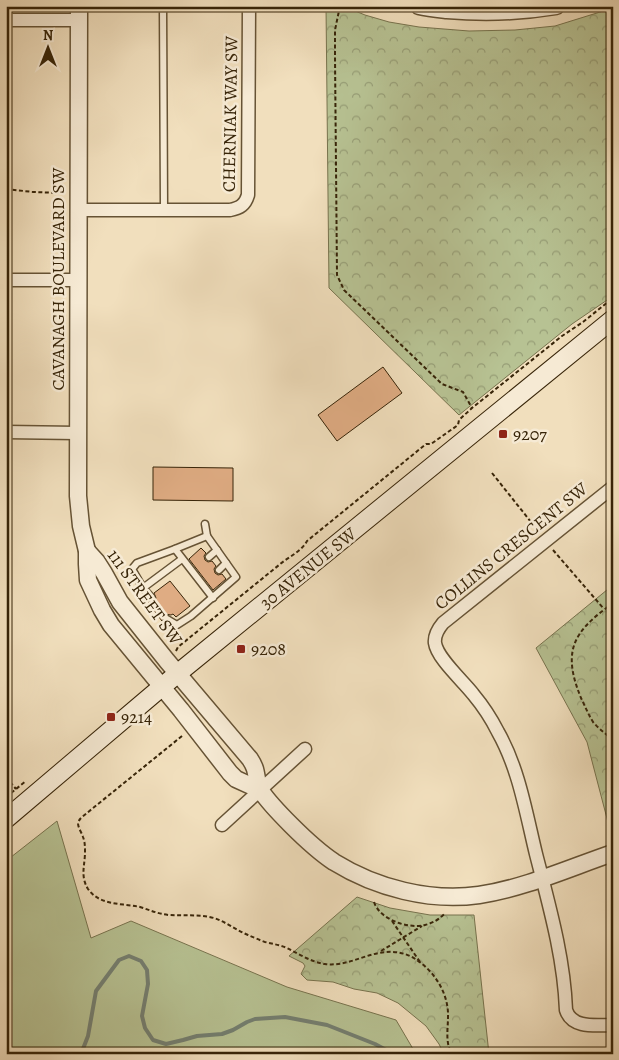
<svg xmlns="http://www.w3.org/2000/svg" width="619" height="1060" viewBox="0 0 619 1060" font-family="Alegreya,serif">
<defs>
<pattern id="park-crowns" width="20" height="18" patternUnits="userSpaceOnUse" patternTransform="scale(1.25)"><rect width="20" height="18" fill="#b7c293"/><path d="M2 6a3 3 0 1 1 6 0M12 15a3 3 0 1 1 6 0" fill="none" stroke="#969d76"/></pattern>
</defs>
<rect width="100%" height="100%" fill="#f1dfbd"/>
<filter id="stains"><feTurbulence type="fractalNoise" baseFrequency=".004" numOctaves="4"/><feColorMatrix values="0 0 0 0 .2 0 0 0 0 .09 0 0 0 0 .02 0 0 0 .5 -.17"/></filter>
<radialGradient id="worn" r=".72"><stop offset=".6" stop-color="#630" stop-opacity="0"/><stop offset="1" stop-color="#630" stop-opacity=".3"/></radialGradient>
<path fill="#b7c293" stroke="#77734e" d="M57,821L91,938L131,921L287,987L396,1020L416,1054H6V861Z"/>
<g fill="url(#park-crowns)" stroke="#77734e">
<path d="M326,6H343L365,15L389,22L419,27L469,31L515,30L555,26L613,8V296L572,324L459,415L329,288Z"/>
<path d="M613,585V829L610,830L587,742L536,648Z"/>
<path d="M357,897L390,908L430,915H474L489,1054H444L439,1044L426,1026L398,1003L377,993L354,989L333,982L307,980L301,974L305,966L303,963L289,956Z"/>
</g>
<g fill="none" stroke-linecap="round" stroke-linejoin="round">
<path stroke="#747f71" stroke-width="4" d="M81,1054L88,1036L96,991L119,960L129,956L141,961L147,970L148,984L142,1016L145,1028L153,1040L166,1044L183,1040L197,1036L222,1034L233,1030L247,1022L255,1019L285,1017L327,1025L375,1044L388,1051L389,1054"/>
</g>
<g fill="#dfac83" stroke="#372408">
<path d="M383,367L402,393L337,441L318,415Z"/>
<path d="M153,467L233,468V501L153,500Z"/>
<path d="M201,548L206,553L204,556L205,560L208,562L212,561L216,566L214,569L215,573L218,575L222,574L226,579L213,590L189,559Z"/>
<path d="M170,581L190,606L176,617L173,614L171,615L165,614L163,617L162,621L146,600L150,602L154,601L156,598L154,593Z"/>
</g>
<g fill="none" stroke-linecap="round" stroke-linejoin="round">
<g stroke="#665335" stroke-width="9">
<g id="service">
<path d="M163,6L164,209"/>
<path d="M205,524L207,536"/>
<path d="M175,549L213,598"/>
<path d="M209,557L217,550"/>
<path d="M219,570L226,563"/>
<path d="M143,588L182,559"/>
<path d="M151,597L143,588L132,569L137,563L175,549L207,536L236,577L191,616L177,625L167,619"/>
</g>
</g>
<g stroke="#665335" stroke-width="15">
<g id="minor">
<path d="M6,20H79"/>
<path d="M78,210H230C240,208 245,205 248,195L249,6"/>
<path d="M6,280H78"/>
<path d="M6,432L77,433"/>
<path d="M613,487L443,623C438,629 434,635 435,643C437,658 463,681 473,694C483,706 491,718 498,732C519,769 526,813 536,854C549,905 564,957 566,1010C572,1029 596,1025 613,1025"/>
<path d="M222,825L305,749"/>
</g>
</g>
<g stroke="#665335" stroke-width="19">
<g id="tertiary">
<path d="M79,6L78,496L81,526L87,551V564L88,580L102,610L111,625L181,710L230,773L236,779L260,790"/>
<path d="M419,6C428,8 438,9 447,10C483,13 520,12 556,6"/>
<path d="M87,551L97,562L104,573L120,602L167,661L250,759C252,762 254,766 255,769C257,776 257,785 261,791C269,803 281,815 291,825C304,838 319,852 334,862C376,888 430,902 479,895C525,888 569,868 613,853"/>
</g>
</g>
<g stroke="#372408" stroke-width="20">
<path id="secondary" d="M6,819L177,674L613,319"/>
</g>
<g stroke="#372408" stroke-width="2" stroke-dasharray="4 2.5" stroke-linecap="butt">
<path d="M340,6L335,30V57L337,275L344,290L367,312L442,384L463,392L472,408"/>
<path d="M6,189L33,192L61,193"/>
<path d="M492,473L539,532"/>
<path d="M553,550L604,609"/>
<path d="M613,603C601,612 587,622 579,635C566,655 573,678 581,698C585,706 588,714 593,722C599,729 606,734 613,740"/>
<path d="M176,651L178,647L279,565C288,557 301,552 307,541L426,444H431L458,425L459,420L472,408L562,336L583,322L613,298"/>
<path d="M182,736L82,817C80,819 79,820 78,823C78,828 82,833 83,837C85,842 85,847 85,852C85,865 80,876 88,889C100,906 122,903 140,907C150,910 158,914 169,915C184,916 199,914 214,918C226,922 236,930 248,935C253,937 259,940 265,942C273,944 280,945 287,948C299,954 311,962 325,964C354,968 378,942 410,956C432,967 449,992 448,1017C448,1029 445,1043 452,1054"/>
<path d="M6,777L16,789"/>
<path d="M6,797L26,781"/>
<path d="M374,902C380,920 408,929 425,925C433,923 440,919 445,913"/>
<path d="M392,921L420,962"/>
<path d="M381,951L422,926"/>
</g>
<use href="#service" stroke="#f6ead4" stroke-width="6"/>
<use href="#minor" stroke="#f6ead4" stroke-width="12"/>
<use href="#tertiary" stroke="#f6ead4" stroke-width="16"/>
<use href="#secondary" stroke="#f6ead4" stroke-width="18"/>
</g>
<g fill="#8f2418" stroke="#f6ead4" stroke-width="2">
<rect x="498" y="429" width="10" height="10" rx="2.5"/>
<rect x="236" y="644" width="10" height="10" rx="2.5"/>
<rect x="106" y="712" width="10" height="10" rx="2.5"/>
</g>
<g text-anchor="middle" stroke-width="5" stroke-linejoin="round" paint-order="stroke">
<g font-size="18" fill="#372408" stroke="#f6ead4">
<text transform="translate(230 114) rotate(-89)" y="6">CHERNIAK WAY SW</text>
<text transform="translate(58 279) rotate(-90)" y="6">CAVANAGH BOULEVARD SW</text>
<text transform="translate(511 546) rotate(-39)" y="6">COLLINS CRESCENT SW</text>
<text transform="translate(308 568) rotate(-39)" y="6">30 AVENUE SW</text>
<text transform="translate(145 597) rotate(54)" y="6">111 STREET SW</text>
</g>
<g font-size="18" fill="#372408" stroke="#f6ead4" text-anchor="start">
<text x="513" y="440">9207</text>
<text x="251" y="655">9208</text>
<text x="121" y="723">9214</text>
</g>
</g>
<rect width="619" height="1060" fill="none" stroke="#f1dfbd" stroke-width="25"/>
<rect x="8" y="8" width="604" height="1045" fill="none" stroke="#372408" stroke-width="2.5"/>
<rect x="12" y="12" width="594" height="1035" fill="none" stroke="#372408"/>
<g transform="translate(48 48)" stroke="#f6ead4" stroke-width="4" paint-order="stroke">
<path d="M0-4L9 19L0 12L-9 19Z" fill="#372408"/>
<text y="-8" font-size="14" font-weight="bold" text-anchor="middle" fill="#372408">N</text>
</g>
<rect width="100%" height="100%" filter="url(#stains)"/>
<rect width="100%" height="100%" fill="url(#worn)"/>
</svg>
